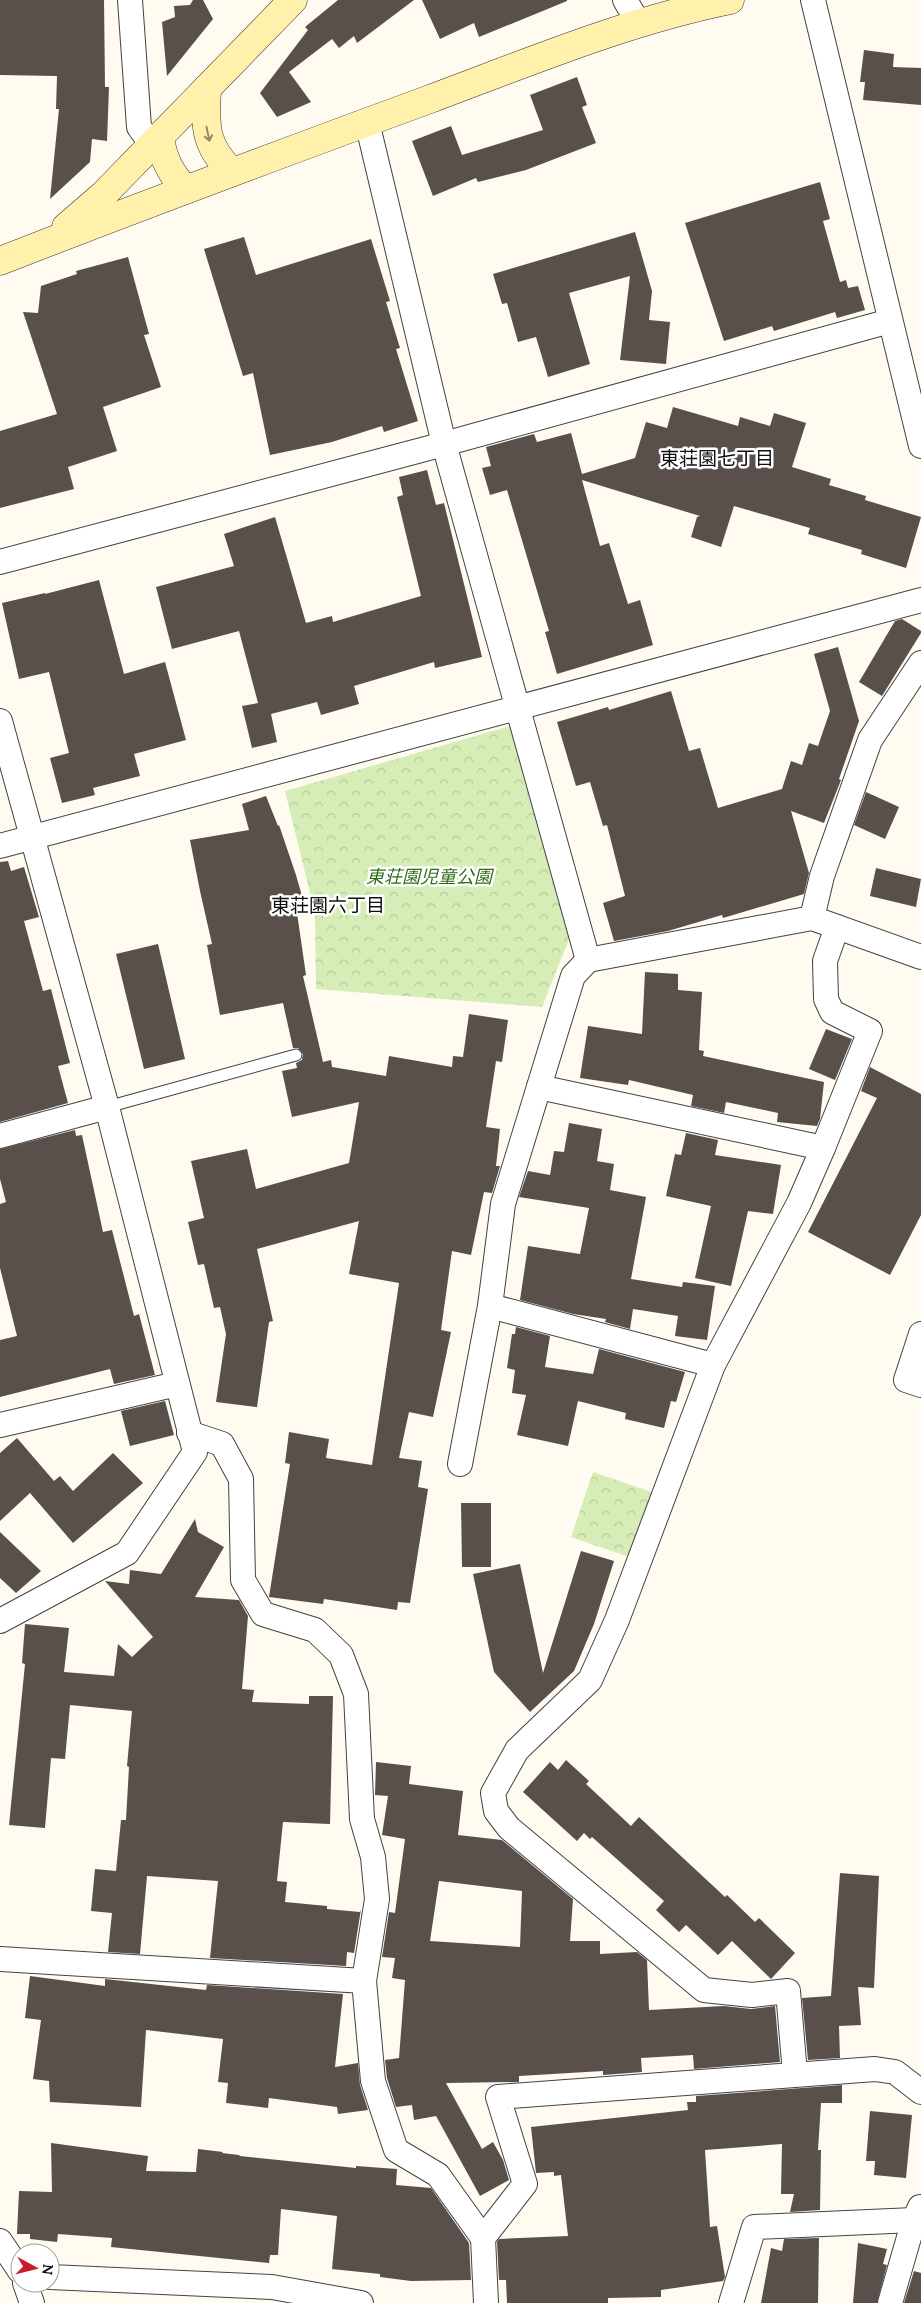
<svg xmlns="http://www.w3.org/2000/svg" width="921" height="2303" viewBox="0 0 921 2303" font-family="Lora,'Noto Sans JP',serif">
<defs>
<pattern id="park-crowns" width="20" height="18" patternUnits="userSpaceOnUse" patternTransform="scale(1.25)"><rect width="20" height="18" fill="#d7edb7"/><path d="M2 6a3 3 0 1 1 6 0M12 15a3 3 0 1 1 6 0" fill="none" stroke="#b7ca9c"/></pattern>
</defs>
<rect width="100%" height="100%" fill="#fffbf1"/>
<g fill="url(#park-crowns)">
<path d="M510,726L570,937L542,1007L316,989L315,913L285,791Z"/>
<path d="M593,1472L652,1492L629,1557L571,1537Z"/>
</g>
<g fill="#594f4b" fill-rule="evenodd">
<path d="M0,0H104L105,87H109L107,141L92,139L90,162L50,199L59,109H56L57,76L0,75Z"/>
<path d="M193,0H203L213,19L167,76L162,22L175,17L174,6L190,5Z"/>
<path d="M338,0H414L357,43L354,36L339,48L332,39L289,72L311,102L277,117L260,93L308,30L305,27Z"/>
<path d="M422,0H567V1L479,37L474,23L440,39Z"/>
<path d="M864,50L894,54L893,67L921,68V105L863,100L865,82H860Z"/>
<path d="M577,77L587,105L582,107L596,143L526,170L478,182L476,178L433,196L412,141L451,126L462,155L543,130L530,95Z"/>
<path d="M820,182L830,219L823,221L840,282L846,280L848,288L858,286L865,310L837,318L835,312L774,331L772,326L724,341L685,223Z"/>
<path d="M635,232L652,291L649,320L670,322L666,364L620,360L630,276L569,293L590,364L548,377L536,337L518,342L507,303L502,304L493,274Z"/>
<path d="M244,237L256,275L371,239L390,301L386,302L400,348L396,349L418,421L384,432L382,426L332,442L270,455L253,373L243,376L204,249Z"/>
<path d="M128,257L149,334L144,335L161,387L103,407L117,451L68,467L74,489L0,508V431L57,414L23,312L38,313L41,286L77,274L76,271Z"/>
<path d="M673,407L738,426L740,417L770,426L774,413L806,423L792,467L831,479L829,485L866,496L865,500L921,517L906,568L861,554L862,550L808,534L810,528L734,506L721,547L691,537L697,517L700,516L582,480L600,546L609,543L628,604L640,600L653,645L557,674L545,632L549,631L507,490L490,495L482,468L491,466L486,447L534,434L537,442L571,433L582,474L635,458L646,422L667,428Z"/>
<path d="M427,470L436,505L444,503L482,657L435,668L434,662L354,686L359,704L321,715L317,702L271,714L277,742L252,748L242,706L258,703L239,631L172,649L156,587L234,566L224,534L275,517L306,623L332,616L333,622L421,596L397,497L403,495L399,477Z"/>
<path d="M99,580L124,674L165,662L186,740L134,754L140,776L93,788L95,795L62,803L50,758L69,753L49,672L19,679L2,603L45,593V594Z"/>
<path d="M902,619L921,631V633L882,696L859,682L895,621Z"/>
<path d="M838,647L859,721L839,779L841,780L824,823L791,811L809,873L804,894L723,918L722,915L668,931L614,941L603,903L625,896L607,825L603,826L590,782L576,786L557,722L608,707L609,710L671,691L689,751L700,748L718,808L782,789L791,761L802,765L809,743L818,746L830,711L814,654Z"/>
<path d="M866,792L899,807L885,839L854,825Z"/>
<path d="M266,796L278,826L279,825L296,875L306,910L297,913L306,975L303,976L323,1062L331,1060L332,1067L386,1076L389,1056L452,1067L453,1056L463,1057L469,1014L508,1020L502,1062L496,1061L486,1127L500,1129L496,1166H500L492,1193L484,1192L471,1255L452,1251L441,1330L451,1332L433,1417L409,1412L399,1458L422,1461L418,1487L428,1489L410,1603L398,1602L397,1610L324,1599L323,1604L269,1597L290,1464L285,1463L289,1432L329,1439L326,1458L372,1465L399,1283L349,1274L359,1221L257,1249L273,1321L269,1322L257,1407L216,1402L226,1334L220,1307L214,1308L204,1264L198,1265L188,1222L204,1218L191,1161L247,1149L256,1189L349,1163L359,1102L292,1117L282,1071L297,1068L296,1063L302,1060L303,1054L298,1048H293L283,1003L220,1015L207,945L212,944L200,891L190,840L249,830L242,804Z"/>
<path d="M8,861L11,871L24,867L39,917L24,921L43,991L51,989L70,1063L58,1066L68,1103L0,1122V862Z"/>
<path d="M876,868L921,879L916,907L870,896Z"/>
<path d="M158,944L185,1059L144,1069L116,954Z"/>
<path d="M645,972L678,974V990L702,992L699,1050L704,1051L703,1056L824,1082L820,1119L817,1126L777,1122L778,1113L726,1102L724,1113L691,1106L693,1095L629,1080L628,1085L580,1078L588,1026L642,1034Z"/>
<path d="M826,1029L852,1039L835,1080L809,1069Z"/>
<path d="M870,1067L921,1094V1215L890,1275L808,1232L877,1098L861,1091Z"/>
<path d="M569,1123L602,1129L597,1161L614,1164L610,1190L646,1197L631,1279L682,1287L683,1282L715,1286L707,1340L675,1336L678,1316L633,1309L630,1329L605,1322L606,1319L573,1314L520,1300L528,1246L580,1254L589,1208L519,1197L528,1171L550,1175L554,1151L564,1152Z"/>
<path d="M75,1130L76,1136L82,1135L103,1232L112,1230L134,1316L139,1314L155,1375L114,1384L110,1369L0,1397V1340L17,1336L0,1268V1204L6,1202L0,1179V1149Z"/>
<path d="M686,1133L718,1140L715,1155L781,1165L773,1214L748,1211L731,1286L695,1278L711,1206L666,1196L675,1154L681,1155Z"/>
<path d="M516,1327L550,1336L545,1367L593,1374L599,1349L685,1372L676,1402L671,1401L664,1428L625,1419L626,1413L578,1401L568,1446L517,1435L526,1395L512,1393L515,1370L507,1368L512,1334H515Z"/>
<path d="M165,1401L174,1435L130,1446L121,1411Z"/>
<path d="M17,1438L54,1481L60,1476L73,1491L113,1453L143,1483L73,1543L30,1493L0,1521V1453Z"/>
<path d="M461,1503H491V1567H462Z"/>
<path d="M195,1519L198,1532L224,1547L195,1597L239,1600L248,1616L242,1689L254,1690L252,1702L309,1704V1696H333L330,1824L283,1822L277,1881L287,1882L285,1902L327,1906V1909L360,1912L361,1909L354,1953L347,1952L346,1966L210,1958L218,1881L147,1876L140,1954L108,1952L112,1913L91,1911L95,1869L116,1871L121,1820H126L129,1767L127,1766L132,1711L70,1705L65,1759L51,1758L45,1828L9,1825L25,1664L22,1663L25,1624L69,1628L64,1672L114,1676L118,1644L132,1657L153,1637L105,1581L129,1584L130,1570L161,1574Z"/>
<path d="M0,1532L41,1571L16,1593L0,1578Z"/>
<path d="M581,1551L614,1561L594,1624L574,1671L530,1712L494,1672L473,1574L520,1564L543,1673Z"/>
<path d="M566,1760L589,1781L586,1784L631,1826L639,1817L725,1897L727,1895L755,1922L759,1918L795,1953L771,1979L732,1941L718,1955L686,1925L679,1932L656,1910L664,1901L592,1837L590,1839L584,1833L577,1841L523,1792L550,1762L558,1770Z"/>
<path d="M376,1762L411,1766L409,1784L463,1791L458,1835L502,1840L573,1899L570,1941H600V1954L637,1952L647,1960L649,2010L724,2006L751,2009L775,2006L780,2062L694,2069L693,2055L641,2058L642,2072L603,2075V2071L519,2076V2082L446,2083L482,2149L493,2142L503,2160L509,2180L480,2196L436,2116L414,2120L412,2105L396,2107L387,2078L385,2060L399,2058L405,1980L392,1978L395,1958L382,1957L389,1912L395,1913L405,1839L382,1835L388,1796L375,1795ZM439,1881L522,1891L520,1947L430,1941Z"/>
<path d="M840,1873L879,1876L874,1988L858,1987L861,2025L839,2026L840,2058L808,2060L802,1998L831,1996Z"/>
<path d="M30,1976L105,1986V1979L206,1990L207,1985L343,1994L335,2067L358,2063L360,2085L368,2110L338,2114L337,2107L269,2098L268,2108L226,2103L228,2083L218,2082L223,2039L146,2030L141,2107L50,2102L49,2081L33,2079L41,2020L25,2018Z"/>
<path d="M842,2085V2103H821L818,2150H821L820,2210L790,2212L794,2194H781L782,2144L705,2150L710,2227L717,2226L725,2277L723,2281L661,2290V2297L608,2298V2303H507L506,2280H499L497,2242L499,2239L568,2236L561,2175L554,2176V2172L536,2173L531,2127L688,2110L687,2102H696V2096Z"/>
<path d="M870,2111L912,2115L906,2178L874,2175L875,2161H866Z"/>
<path d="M51,2143L148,2156L146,2171L196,2172L198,2149L223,2152L222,2153L239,2155L240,2156L356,2168V2166L397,2169L396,2185L431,2188L469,2243L471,2280L411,2281L380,2277V2274L332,2269L337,2216L281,2209L278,2255H270L269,2263L111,2247L112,2238L58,2234L57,2242L30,2239V2234H17L19,2191L52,2192Z"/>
<path d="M819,2238L818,2303H761L771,2248L782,2251L784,2239Z"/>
<path d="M858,2243L887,2249L883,2264L887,2265L877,2303H853Z"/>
<path d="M914,2271L921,2273V2303H904Z"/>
</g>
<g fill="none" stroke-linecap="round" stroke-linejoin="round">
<g stroke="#424242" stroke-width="13">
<path id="lane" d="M107,1107L296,1055"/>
</g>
<g stroke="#424242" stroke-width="26">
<g id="street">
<path d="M130,0L139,127L152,145"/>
<path d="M625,0L639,24"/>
<path d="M813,0L921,446"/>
<path d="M367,122L444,444L588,960L573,976L503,1204L490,1306L460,1464"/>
<path d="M0,562L444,444L890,321"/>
<path d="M0,721L107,1107L195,1452L127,1553L0,1621"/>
<path d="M0,846L921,600"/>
<path d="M812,918L822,876L870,740L921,663"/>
<path d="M588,960L812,918L921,957"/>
<path d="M539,1087L823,1148"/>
<path d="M0,1136L107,1107"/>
<path d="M490,1306L713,1365"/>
<path d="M921,1334L906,1380L921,1385"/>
<path d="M0,1425L177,1384"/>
<path d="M189,1433L222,1444L241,1479L243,1580L263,1614L315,1630L341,1655L356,1694L362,1819L373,1857L377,1899L364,1981L373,2081L396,2150L438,2175L483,2238L486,2303"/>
<path d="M0,1959L364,1981"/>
<path d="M795,2074L788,1991L752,1995L704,1990L509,1828L496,1811L493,1793L517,1750L590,1680L617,1620L713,1365L799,1203L823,1148L870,1031L832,1012L826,999L825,961L837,927"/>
<path d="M483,2238L525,2184L498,2097L875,2069L895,2072L921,2092"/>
<path d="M0,2241L20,2271"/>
<path d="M50,2277L272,2287L361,2303"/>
<path d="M25,2283L32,2303"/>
<path d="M731,2303L754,2227L914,2220"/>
<path d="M890,2303L914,2220L920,2207"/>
</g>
</g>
<g stroke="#313131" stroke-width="29">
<g id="secondary">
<path d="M207,89C205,126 204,145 232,172"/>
<path d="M160,138C163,159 171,174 185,189"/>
<path d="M66,227L103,195L293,0"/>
<path d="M0,261C143,205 286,152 430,99C529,62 627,21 730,0"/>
</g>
</g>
<use href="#lane" stroke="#fff" stroke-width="11"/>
<use href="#street" stroke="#fff" stroke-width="24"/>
<use href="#secondary" stroke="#fff0ac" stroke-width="28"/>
</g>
<defs><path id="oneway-shaft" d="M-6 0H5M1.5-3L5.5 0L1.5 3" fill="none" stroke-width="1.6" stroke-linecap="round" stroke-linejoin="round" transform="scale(1.25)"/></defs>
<use stroke="#938b65" href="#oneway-shaft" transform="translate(208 134) rotate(78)"/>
<g text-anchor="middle" stroke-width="5" stroke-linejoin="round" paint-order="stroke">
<g font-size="18" font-style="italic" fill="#316d19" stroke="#fff">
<text x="429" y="883">東荘園児童公園</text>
</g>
<g font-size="19" fill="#0f0f0f" stroke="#fff">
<text x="717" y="465">東荘園七丁目</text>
<text x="328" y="912">東荘園六丁目</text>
</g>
</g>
<g transform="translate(35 2268) rotate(97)"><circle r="24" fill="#ffffff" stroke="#9f9f9f"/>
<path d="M0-4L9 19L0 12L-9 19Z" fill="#cb1b30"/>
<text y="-8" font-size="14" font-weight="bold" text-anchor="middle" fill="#0f0f0f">N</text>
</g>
</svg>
